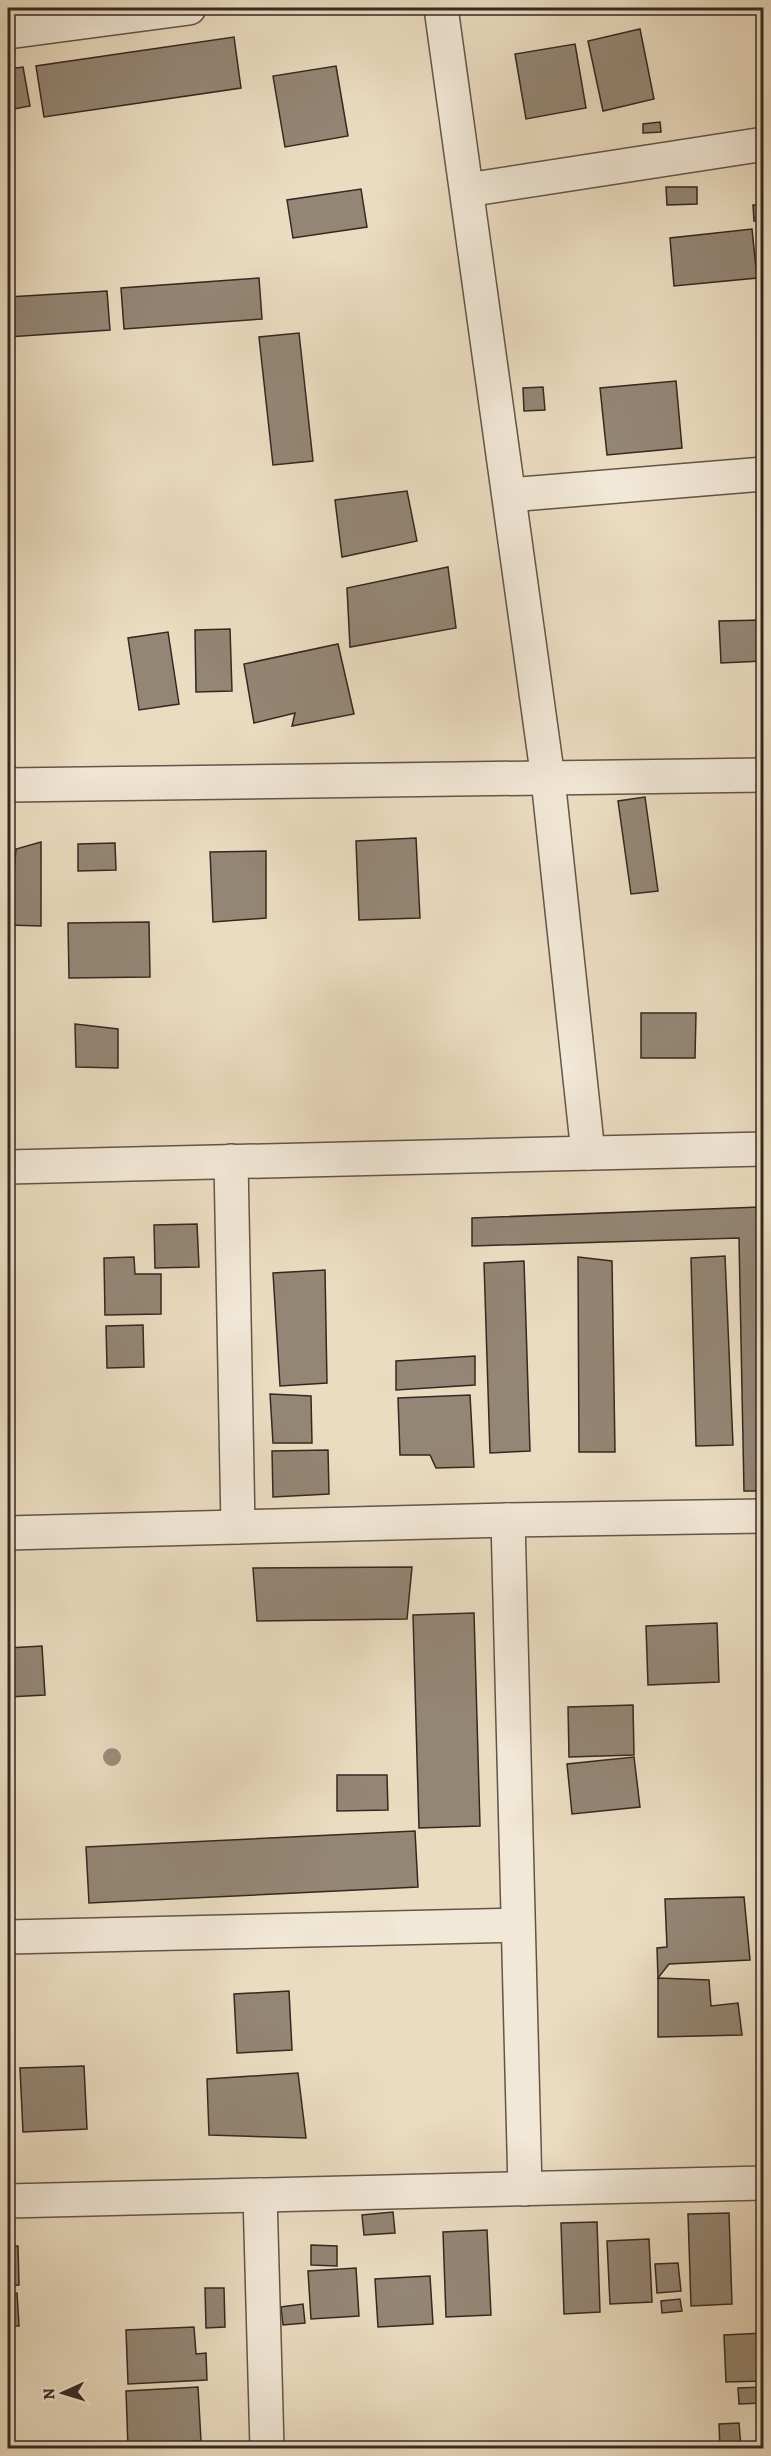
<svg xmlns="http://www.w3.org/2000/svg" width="771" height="2456" viewBox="0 0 771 2456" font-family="Alegreya,serif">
<rect width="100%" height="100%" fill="#ebdcc1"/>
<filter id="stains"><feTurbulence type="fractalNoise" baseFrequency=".00333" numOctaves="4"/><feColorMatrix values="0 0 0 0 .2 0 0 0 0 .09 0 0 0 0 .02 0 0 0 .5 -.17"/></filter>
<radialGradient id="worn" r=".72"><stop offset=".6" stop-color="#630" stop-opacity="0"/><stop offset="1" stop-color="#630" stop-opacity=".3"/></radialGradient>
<g fill="#948675" stroke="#352822" stroke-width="1.5">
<path d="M720,8H764L721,12Z"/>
<path d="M640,29L654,99L603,111L588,41Z"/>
<path d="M234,37L241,88L44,117L36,66Z"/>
<path d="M575,44L586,108L526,119L515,54Z"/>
<path d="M336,66L348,136L285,147L273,76Z"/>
<path d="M23,67L30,106L8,110V69Z"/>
<path d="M660,122L661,132L643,133V124Z"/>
<path d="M666,187H697V204L667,205Z"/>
<path d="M361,189L367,227L293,238L287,200Z"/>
<path d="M753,205H764V221H754Z"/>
<path d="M752,229L757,278L674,286L670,238Z"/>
<path d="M259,278L262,319L124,329L121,288Z"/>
<path d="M107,291L110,330L8,337V297Z"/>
<path d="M299,333L313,461L273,465L259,337Z"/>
<path d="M676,381L682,448L607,455L600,388Z"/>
<path d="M543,387L545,410L524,411L523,388Z"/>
<path d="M407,491L417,541L342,557L335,500Z"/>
<path d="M448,567L456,628L350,647L347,588Z"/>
<path d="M764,620V661L721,663L719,621Z"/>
<path d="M230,629L232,691L196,692L195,630Z"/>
<path d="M168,632L179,704L139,710L128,638Z"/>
<path d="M338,644L354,714L292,726L295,713L254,723L244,664Z"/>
<path d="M645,797L658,891L631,894L618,801Z"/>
<path d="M416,838L420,918L359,920L356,841Z"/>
<path d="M41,842V926L8,925V873L14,872L16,849Z"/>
<path d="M115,843L116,870L78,871V844Z"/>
<path d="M266,851V918L213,922L210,852Z"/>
<path d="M149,922L150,977L69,978L68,923Z"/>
<path d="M641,1013H696L695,1058H641Z"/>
<path d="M75,1024L118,1029V1068L76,1067Z"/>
<path d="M760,1207L764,1287V1491H744L739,1238L472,1246V1218Z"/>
<path d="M197,1224L199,1267L155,1268L154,1225Z"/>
<path d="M725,1256L733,1445L696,1446L691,1258Z"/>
<path d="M134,1257L135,1274H161V1314L105,1315L104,1258Z"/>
<path d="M578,1257L612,1261L615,1452H579Z"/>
<path d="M524,1261L530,1451L490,1453L484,1263Z"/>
<path d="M325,1270L327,1383L280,1386L273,1273Z"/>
<path d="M143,1325L144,1367L107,1368L106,1326Z"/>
<path d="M475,1356V1385L396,1390V1361Z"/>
<path d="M270,1394L311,1396L312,1443H273Z"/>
<path d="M470,1395L474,1467L436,1468L430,1455H400L398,1398Z"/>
<path d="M328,1450L329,1494L273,1497L272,1451Z"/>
<path d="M412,1567L407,1619L257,1621L253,1568Z"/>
<path d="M474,1613L480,1826L419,1828L413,1615Z"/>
<path d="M717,1623L719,1682L648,1685L646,1626Z"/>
<path d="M42,1646L45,1695L8,1697V1648Z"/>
<path d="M633,1705L634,1755L569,1757L568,1707Z"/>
<path d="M634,1757L640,1807L572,1814L567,1764Z"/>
<path d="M337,1775H387L388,1810L337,1811Z"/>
<path d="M415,1831L418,1887L89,1903L86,1847Z"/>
<path d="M744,1897L750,1960L669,1964L658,1978L657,1948L667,1947L665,1899Z"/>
<path d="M658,1978L709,1980L711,2006L738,2003L742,2035L658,2037Z"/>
<path d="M289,1991L292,2050L237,2053L234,1994Z"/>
<path d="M84,2066L87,2129L23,2132L20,2068Z"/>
<path d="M298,2073L306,2138L209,2135L207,2079Z"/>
<path d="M393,2212L395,2233L364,2235L362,2215Z"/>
<path d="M729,2213L732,2304L691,2306L688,2214Z"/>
<path d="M597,2222L600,2312L564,2314L561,2223Z"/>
<path d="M487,2230L491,2315L446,2317L443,2232Z"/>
<path d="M649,2239L652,2302L610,2304L607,2241Z"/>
<path d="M311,2245L337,2246V2266L311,2265Z"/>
<path d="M18,2246L19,2285L8,2286V2247Z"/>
<path d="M678,2263L681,2291L657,2293L655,2264Z"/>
<path d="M356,2268L359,2316L311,2319L308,2271Z"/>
<path d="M430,2276L433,2324L378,2327L375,2279Z"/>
<path d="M205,2288H224L225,2327L206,2328Z"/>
<path d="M17,2293L19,2326H8V2294Z"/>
<path d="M680,2299L682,2311L662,2313L661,2301Z"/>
<path d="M303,2304L305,2323L283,2325L281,2307Z"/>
<path d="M194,2327L196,2354L206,2353L207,2380L128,2384L126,2330Z"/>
<path d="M764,2333V2381L726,2382L724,2335Z"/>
<path d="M198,2387L201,2441L182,2442V2448H128L126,2391Z"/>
<path d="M764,2387V2403L739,2404L738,2388Z"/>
<path d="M739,2423L741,2448H720L719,2424Z"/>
</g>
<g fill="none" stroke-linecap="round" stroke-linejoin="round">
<g stroke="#62554a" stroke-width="36">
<g id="minor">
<path d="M441,8L548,779L588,1153"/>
<path d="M8,32L189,8"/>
<path d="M467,190L764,144"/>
<path d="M509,495L764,474"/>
<path d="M8,785L764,775"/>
<path d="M231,1161L238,1527"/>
<path d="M508,1520L764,1516"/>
<path d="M8,1533L508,1520L525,2189"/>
<path d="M8,1937L517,1925"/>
<path d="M260,2195L267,2448"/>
<path d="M8,2201L764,2183"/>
</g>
</g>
<g stroke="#62554a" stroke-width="36">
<path id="tertiary" d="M8,1167L764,1149"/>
</g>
<use href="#minor" stroke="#f2e8d7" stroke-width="33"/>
<use href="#tertiary" stroke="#f2e8d7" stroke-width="33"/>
</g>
<circle fill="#9c8d7c" cx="112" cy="1757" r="9"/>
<rect width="771" height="2456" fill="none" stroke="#ebdcc1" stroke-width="30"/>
<rect x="9" y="9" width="753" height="2438" fill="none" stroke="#352822" stroke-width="3"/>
<rect x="15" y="15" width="741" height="2426" fill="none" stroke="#352822" stroke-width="1.5"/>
<g transform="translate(63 2393) rotate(266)" stroke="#f2e8d7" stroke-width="4.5" paint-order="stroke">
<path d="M0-4.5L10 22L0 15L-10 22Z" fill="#352822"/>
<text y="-9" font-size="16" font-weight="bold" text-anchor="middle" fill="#352822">N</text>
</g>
<rect width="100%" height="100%" filter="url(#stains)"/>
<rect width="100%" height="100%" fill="url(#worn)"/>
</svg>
